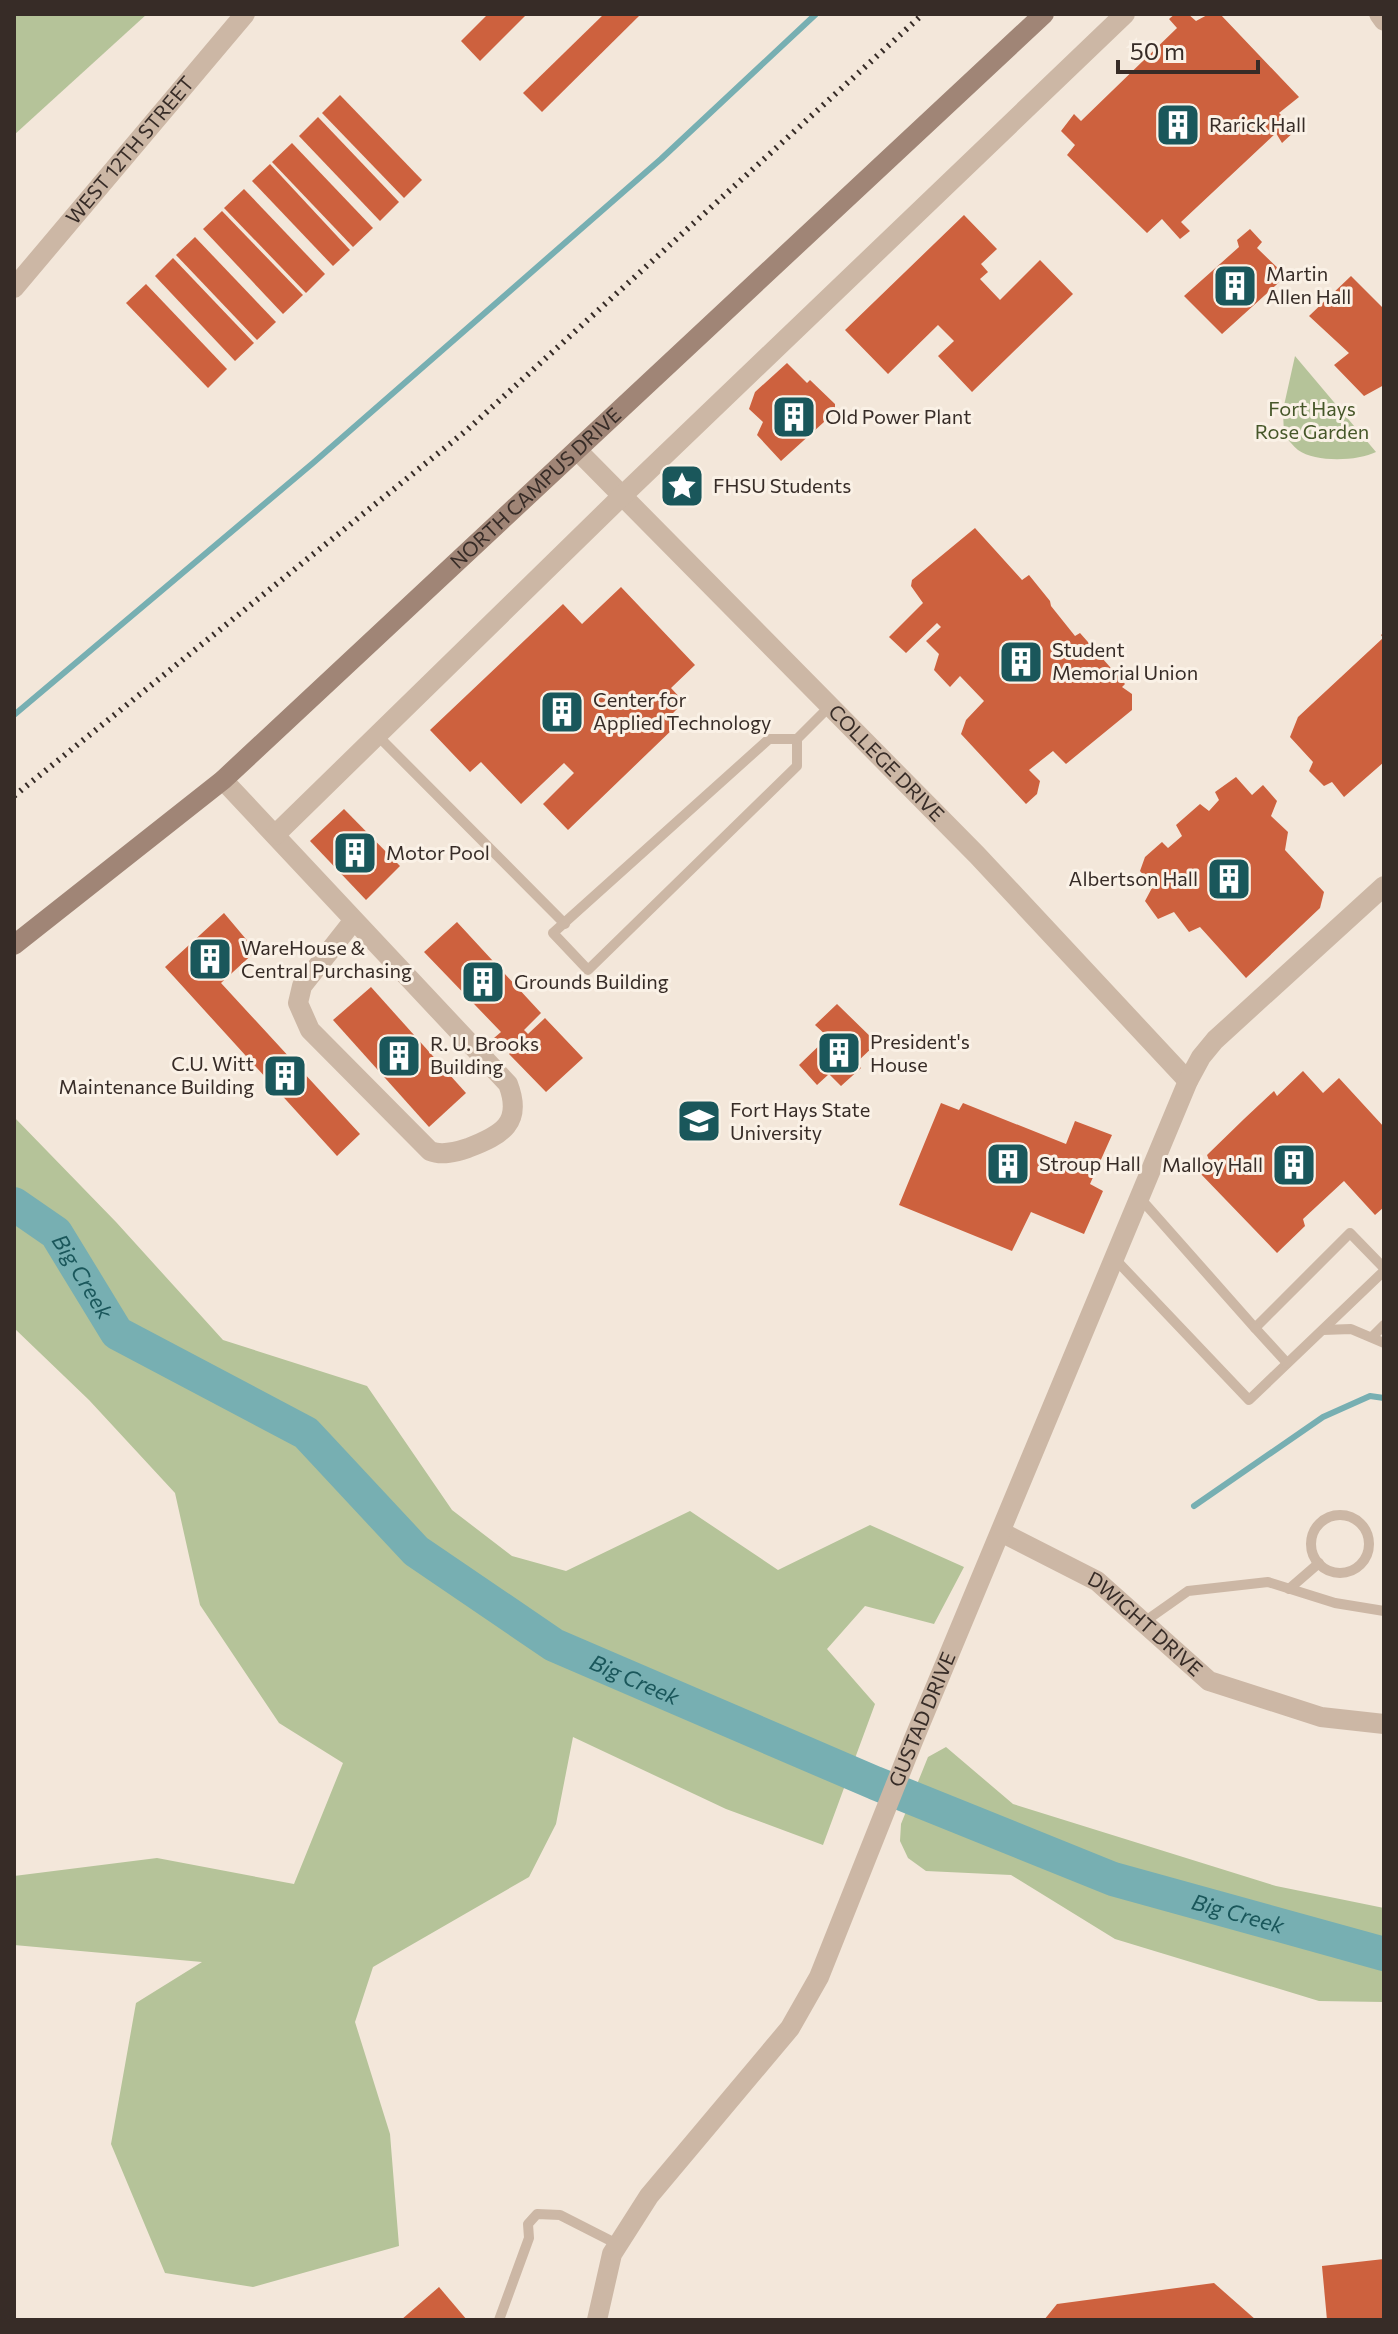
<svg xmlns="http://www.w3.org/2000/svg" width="1398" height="2334" viewBox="0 0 1398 2334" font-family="Commissioner,sans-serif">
<rect width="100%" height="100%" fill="#f3e7da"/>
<g fill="#b5c399">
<path d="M14,14H147L14,135Z"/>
<path d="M1295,356L1376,452C1358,461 1316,463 1298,450C1293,446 1289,440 1284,436L1283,410Z"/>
<path d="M14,1117L116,1222L223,1340L367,1386L452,1510L512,1556L566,1571L690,1511L778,1570L870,1525L964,1567L934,1624L865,1606L827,1649L875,1704L823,1845L726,1809L573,1737L556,1824L529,1877L373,1967L355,2022L390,2134L399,2246L253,2287L165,2273L111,2144L136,2003L202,1962L14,1945V1876L157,1858L294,1884L343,1763L279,1723L200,1605L175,1493L89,1400L14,1328Z"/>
<path d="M946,1747L1013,1804L1276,1886L1384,1908V2002L1319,2001L1115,1939L1011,1875L926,1871L908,1858L900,1841L901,1824L928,1757Z"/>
</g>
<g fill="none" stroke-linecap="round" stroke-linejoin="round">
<g stroke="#77afb2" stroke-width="6">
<path d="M14,715L313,463L661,159L816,14"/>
<path d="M1194,1506L1323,1417L1370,1396L1384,1398"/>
</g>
<path stroke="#77afb2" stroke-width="34" id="s1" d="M14,1204L56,1233L117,1333L306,1433L416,1551L554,1645L875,1783L1113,1879L1384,1954"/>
</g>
<g fill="#cd613e">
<path d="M488,14H527L480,61L461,41Z"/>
<path d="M604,14H641L542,112L523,93Z"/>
<path d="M1175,14H1188L1196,21L1209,14H1220L1299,97L1279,113L1296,130L1282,143L1276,133L1181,222L1190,231L1180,239L1162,219L1147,233L1067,155L1075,145L1061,131L1074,114L1081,121L1177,28L1169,19Z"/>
<path d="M340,95L422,180L404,198L322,113Z"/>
<path d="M318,117L399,202L380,221L299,136Z"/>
<path d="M292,143L373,228L353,247L272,162Z"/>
<path d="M270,164L350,250L333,266L252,181Z"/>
<path d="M244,189L325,274L306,293L224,208Z"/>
<path d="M222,211L303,295L283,314L203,229Z"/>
<path d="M964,215L997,249L981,264L988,272L980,279L1000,300L1040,260L1073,294L972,392L938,356L954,341L938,325L888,374L845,330Z"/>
<path d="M1250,229L1262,242L1257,248L1286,276L1222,334L1184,296L1239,247L1237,240Z"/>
<path d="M195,237L276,322L257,340L176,255Z"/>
<path d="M173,258L254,343L235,361L155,276Z"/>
<path d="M1351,276L1384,309V385L1364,396L1334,365L1349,353L1309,316Z"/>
<path d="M146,284L227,369L208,388L126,303Z"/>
<path d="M787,363L807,383L810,380L835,404V412L781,461L757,435L763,422L749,409L755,392Z"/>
<path d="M975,528L1022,580L1029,575L1050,601L1051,606L1075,636L1080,633L1125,684L1122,687L1132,694V710L1066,764L1053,751L1029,770L1040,781L1037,794L1026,804L961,734L966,720L984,701L960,676L950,687L934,670L939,654L926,641L941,627L937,623L906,653L889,637L923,603L911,586L912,580Z"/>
<path d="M621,587L695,665L671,688L684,702L669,717L677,725L568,830L543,804L574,773L564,763L521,804L481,762L470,772L430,730L563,604L582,624Z"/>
<path d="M1384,632V762L1344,797L1332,782L1324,786L1309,771L1313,762L1290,737L1298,717L1383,638L1381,635Z"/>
<path d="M1236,777L1252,795L1263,785L1277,801L1271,816L1288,832L1285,850L1324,892L1320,908L1246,978L1200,927L1189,932L1174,912L1158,919L1145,901L1153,886L1140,871L1145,857L1162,842L1168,848L1182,836L1176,825L1200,804L1209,811L1219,800L1215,792Z"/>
<path d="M344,809L400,866L366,900L310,841Z"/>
<path d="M224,913L256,951L221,983L360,1134L337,1156L165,967Z"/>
<path d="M457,922L541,1013L524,1030L528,1034L545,1018L583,1058L546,1092L509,1054L518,1045L513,1040L504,1049L494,1038L501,1032L424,952Z"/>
<path d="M371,987L466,1093L429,1127L333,1020Z"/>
<path d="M837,1004L877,1043L856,1063L861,1068L841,1086L829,1074L817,1085L799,1065L828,1037L815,1025Z"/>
<path d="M1303,1071L1323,1093L1339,1078L1384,1127V1207L1375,1215L1344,1181L1303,1219L1305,1226L1277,1253L1198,1171L1209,1160L1207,1155L1244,1119L1274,1091L1277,1096Z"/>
<path d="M941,1103L959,1110L963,1103L1066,1144L1075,1121L1112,1135L1090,1184L1103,1191L1084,1234L1031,1212L1012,1251L899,1205Z"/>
<path d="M1384,2259V2320H1327L1322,2266Z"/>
<path d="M1214,2283L1256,2320H1044L1057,2304Z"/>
<path d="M439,2287L467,2320H401Z"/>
</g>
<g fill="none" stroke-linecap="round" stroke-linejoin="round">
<g stroke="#ccb7a5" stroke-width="10">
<path d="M377,735L565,924"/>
<path d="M769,739H797V766L588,970L553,933Z"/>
<path d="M797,739L830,706"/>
<path d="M1140,1198L1255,1328L1350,1233L1384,1268"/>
<path d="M1114,1258L1249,1400L1384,1271"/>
<path d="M1255,1328L1287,1363"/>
<path d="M1323,1330L1351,1329L1384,1343"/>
<path d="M1372,1337L1384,1325"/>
<circle cx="1340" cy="1544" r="29"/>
<path d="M1289,1589L1319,1563"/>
<path d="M1144,1622L1188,1591L1268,1582L1335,1603L1384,1611"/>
<path d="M499,2320L529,2238L528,2224L537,2214L560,2215L619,2245"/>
</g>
<g stroke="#ccb7a5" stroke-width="20">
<path d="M1379,14L1384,21"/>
<path id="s2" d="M14,288L245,14"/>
<path id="s3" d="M577,450L977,855L1188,1081"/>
<path d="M223,780L508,1084C523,1123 502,1135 468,1148C456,1152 442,1156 430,1151L310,1030L298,1003L302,986L354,920"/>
<path d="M275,835L622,496L1125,14"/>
<path id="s4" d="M1001,1532L1097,1581L1209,1681L1321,1717L1384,1724"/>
<path id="s5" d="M597,2320L612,2254L649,2196L790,2028L819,1977L913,1741L1188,1081L1201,1057L1215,1040L1384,886"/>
</g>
<path stroke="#a08576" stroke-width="20" id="s6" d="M14,945L223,780L1044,14"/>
<path stroke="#372c27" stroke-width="6" stroke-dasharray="2 6" stroke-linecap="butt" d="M14,796L467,430L923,14"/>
</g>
<defs>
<g id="building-square" transform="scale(2.3)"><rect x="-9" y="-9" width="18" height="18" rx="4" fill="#1a575b" stroke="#faf1e6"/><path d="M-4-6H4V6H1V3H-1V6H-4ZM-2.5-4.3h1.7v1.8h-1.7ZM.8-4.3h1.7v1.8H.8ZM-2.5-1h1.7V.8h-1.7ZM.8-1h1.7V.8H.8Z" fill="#fff"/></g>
<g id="sight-square" transform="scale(2.3)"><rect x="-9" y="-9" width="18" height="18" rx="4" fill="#1a575b" stroke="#faf1e6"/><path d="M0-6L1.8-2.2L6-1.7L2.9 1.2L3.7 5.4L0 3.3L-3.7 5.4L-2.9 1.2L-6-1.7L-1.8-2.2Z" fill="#fff"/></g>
<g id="university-square" transform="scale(2.3)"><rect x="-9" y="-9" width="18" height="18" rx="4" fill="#1a575b" stroke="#faf1e6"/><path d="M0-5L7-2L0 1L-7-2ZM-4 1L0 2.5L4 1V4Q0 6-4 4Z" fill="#fff"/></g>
</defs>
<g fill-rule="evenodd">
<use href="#building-square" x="1178" y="125"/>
<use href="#building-square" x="1235" y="286"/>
<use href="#building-square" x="794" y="417"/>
<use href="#sight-square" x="682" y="486"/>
<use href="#building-square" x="1021" y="662"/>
<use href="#building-square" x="562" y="712"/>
<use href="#building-square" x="355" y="853"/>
<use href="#building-square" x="1229" y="879"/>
<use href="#building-square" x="210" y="959"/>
<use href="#building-square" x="483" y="982"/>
<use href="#building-square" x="839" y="1053"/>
<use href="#building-square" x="399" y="1056"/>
<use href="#building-square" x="285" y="1076"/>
<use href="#university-square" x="699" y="1121"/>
<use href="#building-square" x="1008" y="1164"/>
<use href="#building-square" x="1294" y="1165"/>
</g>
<g text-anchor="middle" stroke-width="6" stroke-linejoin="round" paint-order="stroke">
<g font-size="20" fill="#372c27" stroke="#faf1e6" text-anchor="start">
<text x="1209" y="132">Rarick Hall</text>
<text x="1266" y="281">Martin<tspan x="1266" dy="23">Allen Hall</tspan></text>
<text x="825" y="424">Old Power Plant</text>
<text x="713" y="493">FHSU Students</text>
<text x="1052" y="657">Student<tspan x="1052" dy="23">Memorial Union</tspan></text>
<text x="593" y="707">Center for<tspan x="593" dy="23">Applied Technology</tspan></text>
<text x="386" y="860">Motor Pool</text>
<text x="1198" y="886" text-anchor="end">Albertson Hall</text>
<text x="241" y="955">WareHouse &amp;<tspan x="241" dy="23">Central Purchasing</tspan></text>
<text x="514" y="989">Grounds Building</text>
<text x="870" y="1049">President's<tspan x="870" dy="23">House</tspan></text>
<text x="430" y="1051">R. U. Brooks<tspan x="430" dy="23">Building</tspan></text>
<text x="254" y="1071" text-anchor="end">C.U. Witt<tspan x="254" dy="23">Maintenance Building</tspan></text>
<text x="730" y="1117">Fort Hays State<tspan x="730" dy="23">University</tspan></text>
<text x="1039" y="1171">Stroup Hall</text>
<text x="1263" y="1172" text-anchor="end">Malloy Hall</text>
</g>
<g font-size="20" fill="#372c27" stroke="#faf1e6">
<text dy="7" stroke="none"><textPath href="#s2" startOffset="180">WEST 12TH STREET</textPath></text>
<text dy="7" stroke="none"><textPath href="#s6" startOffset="694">NORTH CAMPUS DRIVE</textPath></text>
<text dy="7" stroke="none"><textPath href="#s3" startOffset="440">COLLEGE DRIVE</textPath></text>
<text dy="7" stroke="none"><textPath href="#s4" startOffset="172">DWIGHT DRIVE</textPath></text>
<text dy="7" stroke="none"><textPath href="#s5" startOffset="692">GUSTAD DRIVE</textPath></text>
</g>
<g font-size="20" fill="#465729" stroke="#faf1e6">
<text x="1312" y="416">Fort Hays<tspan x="1312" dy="23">Rose Garden</tspan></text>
</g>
<g font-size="22" font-style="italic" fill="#1a575b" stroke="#faf1e6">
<text dy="8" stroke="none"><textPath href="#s1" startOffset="102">Big Creek</textPath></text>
<text dy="8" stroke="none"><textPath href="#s1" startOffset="798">Big Creek</textPath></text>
<text dy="8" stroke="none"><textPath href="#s1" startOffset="1446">Big Creek</textPath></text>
</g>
</g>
<rect width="1398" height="2334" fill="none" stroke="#372c27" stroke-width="32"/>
<path d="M1118 60v12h140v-12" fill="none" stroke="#372c27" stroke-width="4"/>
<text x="1130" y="60" font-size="24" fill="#372c27" stroke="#faf1e6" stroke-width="6" paint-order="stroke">50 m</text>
</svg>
